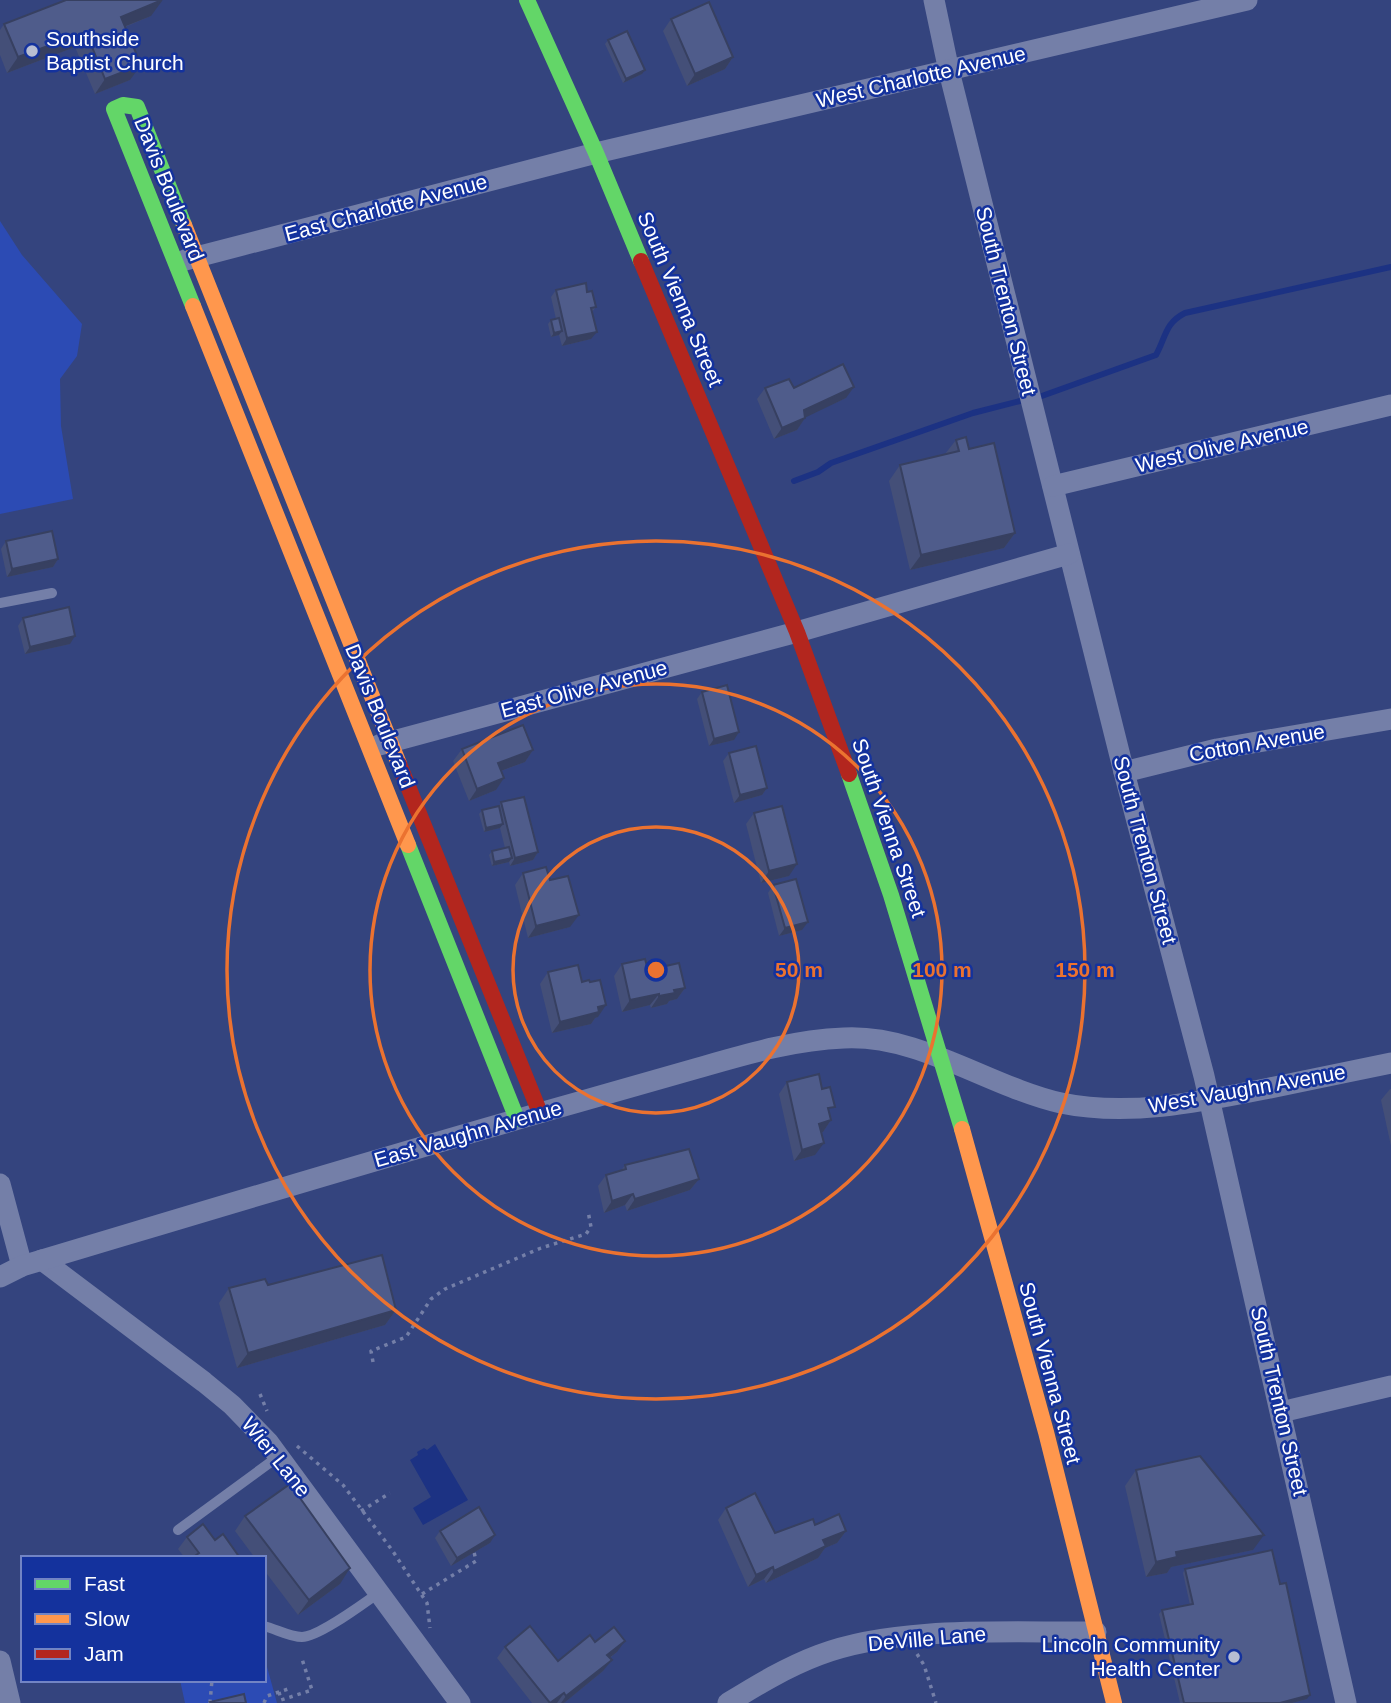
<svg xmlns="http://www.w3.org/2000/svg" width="1391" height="1703" viewBox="0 0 1391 1703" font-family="Helvetica,sans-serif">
<rect width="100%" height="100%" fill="#34447e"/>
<g fill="#2c4bb4">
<path d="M0,221L22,255L82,324L77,356L60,379L61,426L73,499L0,514Z"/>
<path d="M264,1656L277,1703H185L180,1680H264Z"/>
</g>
<path fill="#1c3283" d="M435,1444L468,1500L423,1525L413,1508L431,1497L410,1460L418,1455L417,1452L424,1448L427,1450Z"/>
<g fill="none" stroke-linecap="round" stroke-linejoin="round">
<g stroke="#1c3283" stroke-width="6">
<path d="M1039,397L1156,355C1166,337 1165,323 1185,313L1391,267"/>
<path d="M794,481L818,472L831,463L973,413L1020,401"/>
</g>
<g stroke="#747fa8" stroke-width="3.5" stroke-dasharray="3.5 5" stroke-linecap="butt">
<path d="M373,1362L371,1351L406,1337L431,1299L445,1289L541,1248L586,1234L591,1227L588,1211"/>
<path d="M260,1394L267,1411"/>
<path d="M297,1446L343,1485L392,1550L427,1603L430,1628"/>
<path d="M361,1511L390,1493"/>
<path d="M422,1594L476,1561L474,1552"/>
<path d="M917,1654L924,1665L936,1703"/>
<path d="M279,1692L281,1700L312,1690L302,1659"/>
<path d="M210,1703L212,1680"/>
<path d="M264,1703L267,1696L288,1689"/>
</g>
<g stroke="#747fa8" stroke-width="10">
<path d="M0,603L52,593"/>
<path d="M178,1530L279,1456"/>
<path d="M264,1626C276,1629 290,1637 302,1637C319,1637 364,1603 380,1592"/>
</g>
<g stroke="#747fa8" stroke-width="21">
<path d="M934,0L949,71L1124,772L1204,1076L1346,1703"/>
<path d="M185,260L596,153L1247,0"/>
<path d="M1053,486L1391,405"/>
<path d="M379,745L797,632L1069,554"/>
<path d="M1124,772L1217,749L1391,719"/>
<path d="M0,1184L22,1266"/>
<path d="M42,1260L204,1382L232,1405L268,1442L460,1703"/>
<path d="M0,1277L22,1266C206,1211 390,1155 575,1103C616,1091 657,1080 698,1068C747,1054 793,1040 844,1038C919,1034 990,1087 1061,1103C1128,1117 1200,1102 1265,1089C1307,1080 1349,1072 1391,1063"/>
<path d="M1281,1412L1391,1386"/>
<path d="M0,1661L10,1703"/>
<path d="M728,1703C757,1685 787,1667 819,1655C898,1625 1011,1633 1096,1632"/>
</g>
<g stroke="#63d668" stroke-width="16">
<path d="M527,0L596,153L641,261"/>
<path d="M184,225L137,107L123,105L114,109L193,306"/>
<path d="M849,774L891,895L962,1129"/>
<path d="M408,845L517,1119"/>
</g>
<g stroke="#ff974d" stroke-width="16">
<path d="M184,225L399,764"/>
<path d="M193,306L408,845"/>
<path d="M962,1129L1046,1432L1114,1703"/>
</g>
<g stroke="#b3261e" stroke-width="16">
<path d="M641,261L797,632L849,774"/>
<path d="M399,764L540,1113"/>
</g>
</g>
<g fill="#444f78">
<path d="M151,16L125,27L130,80L95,94L75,47L7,73L0,55V30L4,24Z"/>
<path d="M671,19L733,57L725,69L687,86L663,31Z"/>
<path d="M608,40L642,74L623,83L605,44Z"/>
<path d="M556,290L587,292L596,307L592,312L591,339L562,346L559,335L551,337L548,324L551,320L556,319L551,297Z"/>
<path d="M765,388H794L846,398L805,417L797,430L774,439L757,399Z"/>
<path d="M956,440L969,449L1015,533L1004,548L910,570L889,481L900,465L945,454Z"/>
<path d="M6,541L58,559L53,567L7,577L1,549Z"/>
<path d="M23,618L70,644L25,654L18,626Z"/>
<path d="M702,692L734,740L709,746L697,699Z"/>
<path d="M462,749L533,750L525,762L501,771L496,790L469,801L453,761Z"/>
<path d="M729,753L767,788L762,795L734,803L723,761Z"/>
<path d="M501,802L538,852L533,860L510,866L509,862L492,866L489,855L492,851L505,848L500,828L484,832L479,814L482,810L499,806Z"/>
<path d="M754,813L789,876L761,883L746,824Z"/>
<path d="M523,873L550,880L570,927L528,938L515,885Z"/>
<path d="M773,885L802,930L779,936L768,893Z"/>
<path d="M622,964L648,970L685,988L677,999L669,1001L667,1004L651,1008L650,1005L622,1012L614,976Z"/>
<path d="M548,972L582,982L598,1017L595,1018L591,1024L552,1033L540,984Z"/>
<path d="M787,1082L822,1089L831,1120L823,1132L821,1133L815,1155L794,1161L779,1094Z"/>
<path d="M1390,1089H1391V1146L1381,1100Z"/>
<path d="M625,1165L699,1179L690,1190L627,1211L625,1205L604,1213L598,1186L606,1175L621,1171Z"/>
<path d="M268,1285L396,1310L385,1325L237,1368L219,1303L229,1288Z"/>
<path d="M1136,1470L1253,1550L1171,1567L1167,1573L1146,1577L1125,1486Z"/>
<path d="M726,1508L775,1533L815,1525L846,1531L837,1543L825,1548L818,1558L766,1583L764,1579L748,1587L718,1520Z"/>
<path d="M245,1516L340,1584L298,1615L264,1570V1558H255L235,1531Z"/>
<path d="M440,1531L490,1543L451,1566L435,1538Z"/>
<path d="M187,1537L215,1540L240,1558H185L178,1549Z"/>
<path d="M1185,1569L1307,1699L1292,1703H1180L1159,1614L1162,1610L1190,1605L1183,1573Z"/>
<path d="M595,1642L617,1652L610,1658L603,1671L564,1703H532L497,1658L505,1647L558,1661Z"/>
</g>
<g fill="#374061">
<path d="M162,1L151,16L111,32L121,17Z"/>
<path d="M86,32L75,47L7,73L18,57Z"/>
<path d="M733,57L725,69L687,86L695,74Z"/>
<path d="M141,65L130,80L95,94L105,79Z"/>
<path d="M645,70L642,74L623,83L626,79Z"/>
<path d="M562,331L559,335L551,337L554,333Z"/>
<path d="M597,332L591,339L562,346L567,338Z"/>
<path d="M854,387L846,398L796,422L804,410Z"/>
<path d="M805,418L797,430L774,439L782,428Z"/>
<path d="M1015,533L1004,548L910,570L921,555Z"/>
<path d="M58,559L53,567L7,577L12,569Z"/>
<path d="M75,636L70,644L25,654L30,647Z"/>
<path d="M739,732L734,740L709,746L714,739Z"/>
<path d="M533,750L525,762L490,775L498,763Z"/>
<path d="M504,778L496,790L469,801L477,789Z"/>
<path d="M767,788L762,795L734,803L740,795Z"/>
<path d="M503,824L500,828L484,832L486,828Z"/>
<path d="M538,852L533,860L510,866L515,858Z"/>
<path d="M512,858L509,862L492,866L494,862Z"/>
<path d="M797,864L789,876L761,883L769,871Z"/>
<path d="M579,915L570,927L528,938L536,926Z"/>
<path d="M808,922L802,930L779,936L785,928Z"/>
<path d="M685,988L677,999L669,1001L667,1004L651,1008L659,996L674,990Z"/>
<path d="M659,994L650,1005L622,1012L630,1000Z"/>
<path d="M606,1005L598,1017L595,1018L591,1024L552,1033L560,1022L598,1007Z"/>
<path d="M831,1120L823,1132L811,1136L819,1124Z"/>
<path d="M824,1143L815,1155L794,1161L802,1150Z"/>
<path d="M699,1179L690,1190L627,1211L635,1199Z"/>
<path d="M633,1194L625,1205L604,1213L612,1201Z"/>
<path d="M396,1310L385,1325L237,1368L248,1353Z"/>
<path d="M846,1531L837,1543L825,1548L818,1558L766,1583L774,1571L823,1540Z"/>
<path d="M495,1535L490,1543L451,1566L457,1558Z"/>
<path d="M1264,1535L1253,1550L1171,1567L1167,1573L1146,1577L1156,1562L1176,1552Z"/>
<path d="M773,1567L764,1579L748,1587L756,1575Z"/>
<path d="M350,1568L340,1584L298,1615L309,1600Z"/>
<path d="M625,1641L617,1652L599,1666L607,1655Z"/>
<path d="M612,1660L603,1671L564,1703H561L566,1696Z"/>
<path d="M564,1693L557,1703H551Z"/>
<path d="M1310,1695L1307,1699L1292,1703H1280Z"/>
</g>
<g fill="#4f5c8b" stroke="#374061" stroke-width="2">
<path d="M66,0H162L121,17L141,65L105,79L86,32L18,57L4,24Z"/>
<path d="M709,2L733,57L695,74L671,19Z"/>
<path d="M627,31L645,70L626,79L608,40Z"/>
<path d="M586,283L587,292L592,291L596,307L591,308L597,332L567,338L556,290Z"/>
<path d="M559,318L562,331L554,333L551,320Z"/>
<path d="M843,364L854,387L804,410L805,418L782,428L765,388L789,379L794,388Z"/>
<path d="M966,437L969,449L994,443L1015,533L921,555L900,465L959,451L956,440Z"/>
<path d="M52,531L58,559L12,569L6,541Z"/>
<path d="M69,607L75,636L30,647L23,618Z"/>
<path d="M727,685L739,732L714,739L702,692Z"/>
<path d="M523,725L533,750L498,763L504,778L477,789L462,749Z"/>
<path d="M756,746L767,788L740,795L729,753Z"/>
<path d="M524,797L538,852L515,858L501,802Z"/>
<path d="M499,806L503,824L486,828L482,810Z"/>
<path d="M782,806L797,864L769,871L754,813Z"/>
<path d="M509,847L512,858L494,862L492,851Z"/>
<path d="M546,867L550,880L568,876L579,915L536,926L523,873Z"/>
<path d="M796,879L808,922L785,928L773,885Z"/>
<path d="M645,959L648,970L679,963L685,988L674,990L675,993L659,996V994L630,1000L622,964Z"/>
<path d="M578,965L582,982L589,980L590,982L600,980L606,1005L598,1007L599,1012L560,1022L548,972Z"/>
<path d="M819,1074L822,1089L830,1087L835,1107L828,1108L831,1120L819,1124L824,1143L802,1150L787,1082Z"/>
<path d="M689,1149L699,1179L635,1199L633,1194L612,1201L606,1175L626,1169L625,1165Z"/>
<path d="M382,1255L396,1310L248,1353L229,1288L265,1279L268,1285Z"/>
<path d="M1200,1456L1264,1535L1176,1552L1177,1557L1156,1562L1136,1470Z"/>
<path d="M290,1484L350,1568L309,1600L245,1516Z"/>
<path d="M755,1493L775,1533L813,1519L815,1525L839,1514L846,1531L823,1540L826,1546L774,1571L773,1567L756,1575L726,1508Z"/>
<path d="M479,1507L495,1535L457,1558L440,1531Z"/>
<path d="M203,1524L215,1540L223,1534L240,1558H192L199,1553L187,1537Z"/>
<path d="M1272,1550L1280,1584L1286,1583L1310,1695L1280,1703H1184L1162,1610L1193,1604L1185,1569Z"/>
<path d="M530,1626L558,1661L590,1635L595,1642L614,1627L625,1641L607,1655L612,1660L566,1696L564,1693L550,1703L505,1647Z"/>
<path d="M244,1694L246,1703H211L210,1702Z"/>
</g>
<g fill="none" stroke="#eb7230" stroke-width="3.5">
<circle cx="656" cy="970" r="143"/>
<circle cx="656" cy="970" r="286"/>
<circle cx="656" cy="970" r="429"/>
</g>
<g fill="#b8bed2" stroke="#14329d" stroke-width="2.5">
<circle cx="32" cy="51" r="7"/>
<circle cx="1234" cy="1657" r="7"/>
</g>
<g text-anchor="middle" stroke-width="5" stroke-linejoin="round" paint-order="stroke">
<g font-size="21" fill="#fff" stroke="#14329d" text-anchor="start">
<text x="46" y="46">Southside<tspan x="46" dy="24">Baptist Church</tspan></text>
<text x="1220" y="1652" text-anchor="end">Lincoln Community<tspan x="1220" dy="24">Health Center</tspan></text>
</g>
<g font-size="21" fill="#fff" stroke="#14329d">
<text transform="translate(921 77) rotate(-13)" y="7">West Charlotte Avenue</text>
<text transform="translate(169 189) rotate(68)" y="7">Davis Boulevard</text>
<text transform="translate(386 208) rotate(-15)" y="7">East Charlotte Avenue</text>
<text transform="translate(680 299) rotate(67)" y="7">South Vienna Street</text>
<text transform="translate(1006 301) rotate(76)" y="7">South Trenton Street</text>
<text transform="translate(1222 446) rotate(-13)" y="7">West Olive Avenue</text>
<text transform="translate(584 689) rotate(-15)" y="7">East Olive Avenue</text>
<text transform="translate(380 716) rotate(68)" y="7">Davis Boulevard</text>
<text transform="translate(1257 743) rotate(-10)" y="7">Cotton Avenue</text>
<text transform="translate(889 828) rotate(71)" y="7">South Vienna Street</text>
<text transform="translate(1145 850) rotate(75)" y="7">South Trenton Street</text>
<text transform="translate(1247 1089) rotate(-10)" y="7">West Vaughn Avenue</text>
<text transform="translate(468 1134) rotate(-16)" y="7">East Vaughn Avenue</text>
<text transform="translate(1050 1373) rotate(75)" y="7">South Vienna Street</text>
<text transform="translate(1279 1401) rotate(77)" y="7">South Trenton Street</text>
<text transform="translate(276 1457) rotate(51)" y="7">Wier Lane</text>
<text transform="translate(927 1639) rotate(-5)" y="7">DeVille Lane</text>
</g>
</g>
<circle cx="656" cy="970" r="10" fill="#eb7230" stroke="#14329d" stroke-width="3.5"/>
<g font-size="21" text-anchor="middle" font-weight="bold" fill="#eb7230" stroke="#14329d" stroke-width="5" stroke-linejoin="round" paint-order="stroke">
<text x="799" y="977">50 m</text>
<text x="942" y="977">100 m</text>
<text x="1085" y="977">150 m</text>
</g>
<rect x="21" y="1556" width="245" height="126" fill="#14329d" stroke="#7284c4" stroke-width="2"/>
<rect x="35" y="1579" width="35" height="10" fill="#63d668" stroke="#7284c4" stroke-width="2"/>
<text x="84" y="1591" font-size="21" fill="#ffffff">Fast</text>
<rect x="35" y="1614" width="35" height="10" fill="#ff974d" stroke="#7284c4" stroke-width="2"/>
<text x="84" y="1626" font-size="21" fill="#ffffff">Slow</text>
<rect x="35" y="1649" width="35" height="10" fill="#b3261e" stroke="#7284c4" stroke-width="2"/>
<text x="84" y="1661" font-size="21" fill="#ffffff">Jam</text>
</svg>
